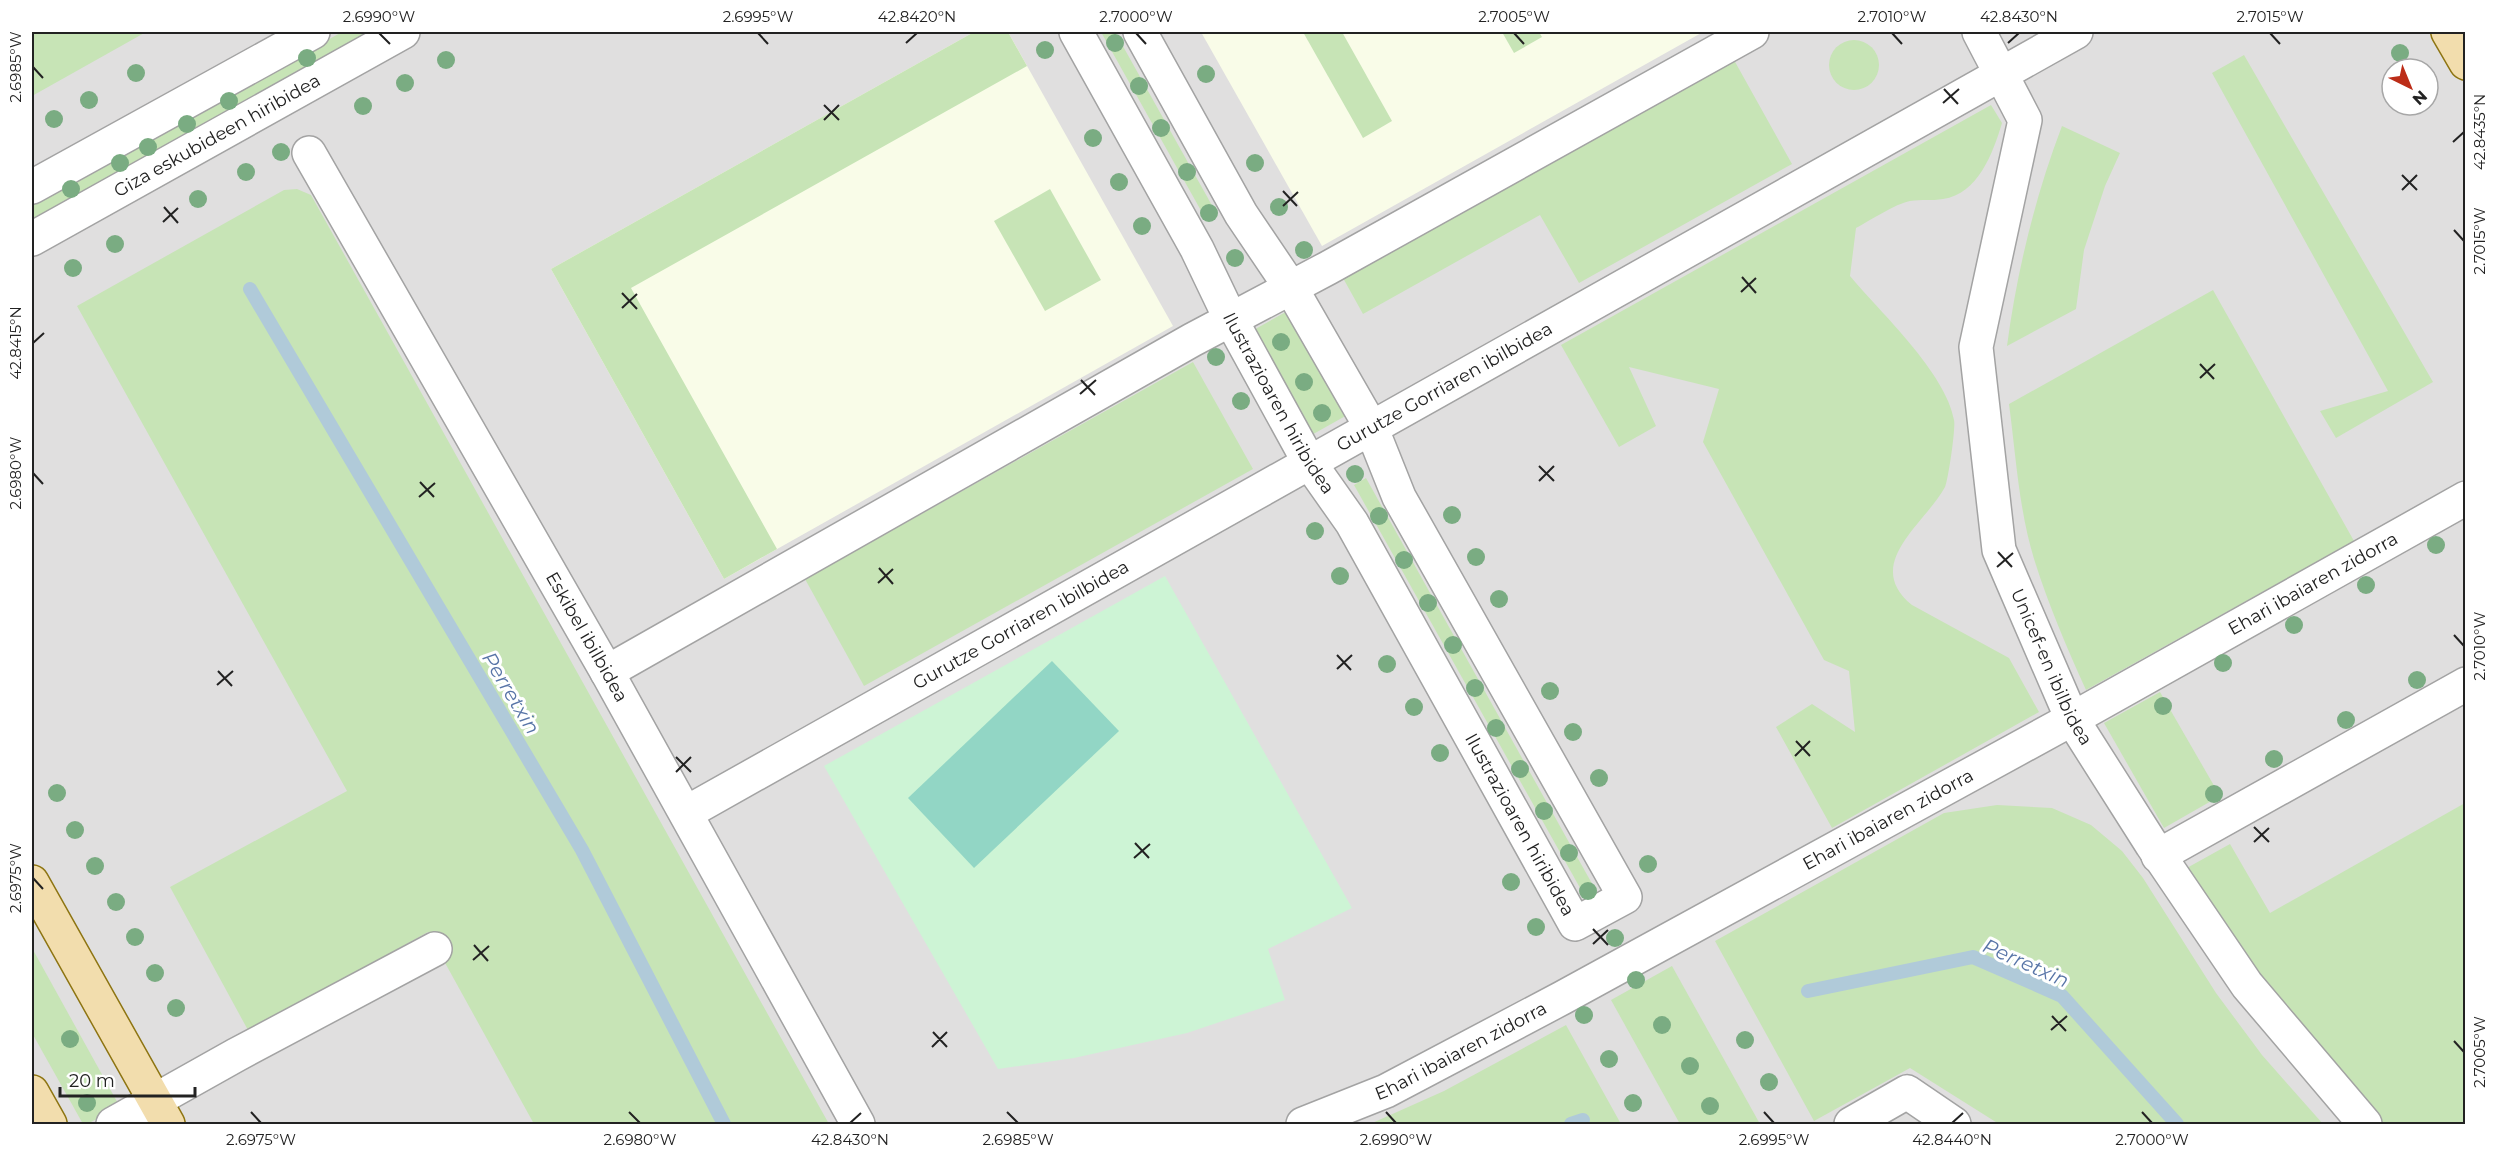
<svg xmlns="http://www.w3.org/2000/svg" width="2497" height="1156" viewBox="0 0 2497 1156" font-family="Montserrat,sans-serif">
<rect width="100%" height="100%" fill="#f1efea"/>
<path fill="#e0dfdf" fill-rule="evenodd" d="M32,32H2465V1124H32ZM2392,69H2428V105H2392Z"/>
<g fill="#f9fce8">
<path d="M974,32H1008L1173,326L724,579L551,269Z"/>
<path d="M1201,32H1703L1322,246Z"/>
</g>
<g fill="#c7e4b6">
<path d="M32,32H146L32,96Z"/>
<path d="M342,32H372L32,222V205Z"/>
<path d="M974,32H1008L1027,66L631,288L777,549L724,579L551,269Z"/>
<path d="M1101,32H1115L1214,209L1212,217L1204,216Z"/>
<path d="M1303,32H1342L1392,121L1363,138Z"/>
<path d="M1502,32H1539L1542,37L1514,53Z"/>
<circle cx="1854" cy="65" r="25"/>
<path d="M2244,55L2433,382L2336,438L2320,411L2388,391L2212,73Z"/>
<path d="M1734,60L1792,164L1579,283L1540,215L1363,314L1343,278Z"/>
<path d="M1991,105L2002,123C1993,153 1978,194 1943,199C1932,201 1921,199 1910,201C1895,204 1871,220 1856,228L1850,276C1881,313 1946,373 1954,420C1956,427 1948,481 1945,487C1924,525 1862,564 1912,605L2009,658L2039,712L1832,828L1776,727L1812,704L1855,732L1849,671L1824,660L1703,442L1719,389L1629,367L1656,426L1619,447L1561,345Z"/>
<path d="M2062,126L2120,153L2105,186L2084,250L2076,309L2007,346C2017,271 2035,197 2062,126Z"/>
<path d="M297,189L311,195L829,1124H534L428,932L249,1032L170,887L347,791L77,306L284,190Z"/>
<path d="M1050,189L1101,280L1045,311L994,221Z"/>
<path d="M2213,290L2354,541L2086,690C2067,648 2049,606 2035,562C2019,512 2016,456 2009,404Z"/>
<path d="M1291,309L1349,414L1308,437L1250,332Z"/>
<path d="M1193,362L1253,469L864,686L805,579Z"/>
<path d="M1366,478L1595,889V895L1590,898L1584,895L1354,485Z"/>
<path d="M2160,692L2220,796L2164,828L2104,723Z"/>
<path d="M2465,803V1124H2383L2278,1000L2185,869L2230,844L2270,913Z"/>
<path d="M1997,805L2052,808L2091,825L2122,851L2143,878L2216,993L2262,1055L2323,1124H1999L1910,1068L1814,1121L1715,941L1944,813Z"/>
<path d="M32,948L120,1107L87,1124H83L32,1033Z"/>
<path d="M1672,966L1760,1124H1680L1611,1000Z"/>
<path d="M1566,1025L1621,1124H1370L1444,1091Z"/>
</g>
<path fill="#cdf4d5" d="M1165,576L1352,908L1268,949L1285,1000L1187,1033L1074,1058L998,1069L824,766Z"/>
<path fill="#92d6c5" d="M1052,661L1119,731L974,868L908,798Z"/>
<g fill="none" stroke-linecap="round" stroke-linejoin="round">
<g stroke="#b0cad9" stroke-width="14">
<path d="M250,289L582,850L724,1124"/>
<path d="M1808,991L1973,957L2062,996L2177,1124"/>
<path d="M1571,1124L1583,1120"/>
</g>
<g stroke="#a3a3a3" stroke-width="36">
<g id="minor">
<path id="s1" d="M1076,32L1197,249L1231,320L1309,462L1352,523L1575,924L1625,897L1399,497L1371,427L1291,288L1241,214L1140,32"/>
<path id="s2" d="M1979,32L2025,120L1976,347L1999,550L2072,719L2152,845L2247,985L2365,1124"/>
<path id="s3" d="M309,153L607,672L858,1124"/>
<path d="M32,187L313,32"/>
<path id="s4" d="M32,239L403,32"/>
<path d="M607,672L1192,340L1328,268L1752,32"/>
<path id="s5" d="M686,813L2076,32"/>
<path d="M2158,856L2466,684"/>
<path d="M113,1124L236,1055L435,949"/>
<path id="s6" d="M1303,1124L1386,1091L1562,998L2072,719L2466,498"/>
<path d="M1851,1124L1907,1092L1954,1124"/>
</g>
</g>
<g stroke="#8e7512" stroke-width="36">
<g id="major">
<path d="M2448,32L2466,63"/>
<path d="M32,882L168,1124"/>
<path d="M32,1092L50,1124"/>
</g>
</g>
<use href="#minor" stroke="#fff" stroke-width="33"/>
<use href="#major" stroke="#f2ddad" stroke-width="33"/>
</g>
<g fill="#7aac82">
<circle cx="1115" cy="43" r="9"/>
<circle cx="1045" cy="50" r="9"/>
<circle cx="2400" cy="53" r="9"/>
<circle cx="307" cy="58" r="9"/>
<circle cx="446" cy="60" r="9"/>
<circle cx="136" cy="73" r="9"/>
<circle cx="1206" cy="74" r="9"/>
<circle cx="405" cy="83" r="9"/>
<circle cx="1139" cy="86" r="9"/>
<circle cx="89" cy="100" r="9"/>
<circle cx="229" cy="101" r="9"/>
<circle cx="363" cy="106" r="9"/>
<circle cx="54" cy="119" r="9"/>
<circle cx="187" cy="124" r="9"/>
<circle cx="1161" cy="128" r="9"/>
<circle cx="1093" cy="138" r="9"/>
<circle cx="148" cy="147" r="9"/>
<circle cx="281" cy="152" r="9"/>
<circle cx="120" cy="163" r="9"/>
<circle cx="1255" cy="163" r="9"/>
<circle cx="246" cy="172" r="9"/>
<circle cx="1187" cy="172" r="9"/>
<circle cx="1119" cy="182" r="9"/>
<circle cx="71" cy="189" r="9"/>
<circle cx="198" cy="199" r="9"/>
<circle cx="1279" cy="207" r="9"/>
<circle cx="1209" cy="213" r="9"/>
<circle cx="1142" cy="226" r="9"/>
<circle cx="115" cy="244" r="9"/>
<circle cx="1304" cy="250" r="9"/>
<circle cx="1235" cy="258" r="9"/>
<circle cx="73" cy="268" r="9"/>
<circle cx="1281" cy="342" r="9"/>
<circle cx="1216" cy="357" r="9"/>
<circle cx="1304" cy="382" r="9"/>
<circle cx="1241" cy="401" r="9"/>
<circle cx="1322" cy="413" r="9"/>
<circle cx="1355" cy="474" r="9"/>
<circle cx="1452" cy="515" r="9"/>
<circle cx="1379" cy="516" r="9"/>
<circle cx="1315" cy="531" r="9"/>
<circle cx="2436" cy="545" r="9"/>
<circle cx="1476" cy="557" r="9"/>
<circle cx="1404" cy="560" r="9"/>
<circle cx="1340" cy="576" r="9"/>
<circle cx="2366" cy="585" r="9"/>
<circle cx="1499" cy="599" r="9"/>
<circle cx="1428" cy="603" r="9"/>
<circle cx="2294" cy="625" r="9"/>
<circle cx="1453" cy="645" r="9"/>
<circle cx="2223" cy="663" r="9"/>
<circle cx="1387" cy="664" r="9"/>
<circle cx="2417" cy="680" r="9"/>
<circle cx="1475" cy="688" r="9"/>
<circle cx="1550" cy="691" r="9"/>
<circle cx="2163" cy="706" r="9"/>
<circle cx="1414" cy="707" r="9"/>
<circle cx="2346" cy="720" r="9"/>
<circle cx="1496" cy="728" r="9"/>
<circle cx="1573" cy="732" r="9"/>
<circle cx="1440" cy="753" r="9"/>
<circle cx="2274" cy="759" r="9"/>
<circle cx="1520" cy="769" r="9"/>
<circle cx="1599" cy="778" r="9"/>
<circle cx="57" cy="793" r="9"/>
<circle cx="2214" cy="794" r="9"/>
<circle cx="1544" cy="811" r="9"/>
<circle cx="75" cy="830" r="9"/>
<circle cx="1569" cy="853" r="9"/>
<circle cx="1648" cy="864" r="9"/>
<circle cx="95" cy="866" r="9"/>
<circle cx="1511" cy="882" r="9"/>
<circle cx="1588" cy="891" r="9"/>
<circle cx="116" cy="902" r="9"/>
<circle cx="1536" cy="927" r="9"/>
<circle cx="135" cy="937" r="9"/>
<circle cx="1615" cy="938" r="9"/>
<circle cx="155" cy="973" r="9"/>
<circle cx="1636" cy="980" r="9"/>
<circle cx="176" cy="1008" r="9"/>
<circle cx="1584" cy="1015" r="9"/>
<circle cx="1662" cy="1025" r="9"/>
<circle cx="70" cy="1039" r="9"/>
<circle cx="1745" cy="1040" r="9"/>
<circle cx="1609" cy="1059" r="9"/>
<circle cx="1690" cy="1066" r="9"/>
<circle cx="1769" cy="1082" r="9"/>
<circle cx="87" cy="1103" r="9"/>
<circle cx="1633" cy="1103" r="9"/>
<circle cx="1710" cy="1106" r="9"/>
</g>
<path fill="none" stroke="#222" stroke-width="2" d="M379,33L390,44M758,33L768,44M1136,33L1146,44M1514,33L1524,44M1892,33L1902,44M2270,33L2280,44M906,43L917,33M2008,43L2019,33M33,67L43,78M1944,89L1958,104M1943,103L1959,89M824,105L839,120M824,120L839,105M2453,142L2464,132M2402,175L2417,190M2402,190L2417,175M1283,191L1297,206M1283,206L1298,192M164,207L178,223M163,222L178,208M2454,230L2464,241M1742,277L1756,293M1741,292L1756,278M622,293L637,309M622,308L637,294M33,343L44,333M2200,364L2214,379M2200,378L2215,364M1081,380L1095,395M1080,394L1096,380M1539,466L1554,481M33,473L43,484M1539,481L1554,466M420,482L434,497M419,497L435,483M1998,552L2012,567M1997,567L2013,553M879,568L893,584M878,583L893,569M2454,635L2464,646M1337,655L1351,670M1337,669L1352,655M218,671L232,686M217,685L233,671M1796,741L1810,756M1795,756L1810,741M676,757L691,772M676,772L691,757M2254,827L2269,842M2254,842L2269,828M1135,843L1149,858M1134,858L1150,844M33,878L43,889M1593,929L1608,945M1593,944L1608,930M474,945L488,961M473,960L489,946M2052,1016L2066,1031M2051,1030L2067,1016M933,1032L947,1047M2454,1041L2464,1052M932,1047L947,1032M251,1112L261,1123M629,1112L640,1123M1007,1112L1018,1123M1386,1112L1396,1123M1764,1112L1774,1123M2142,1112L2152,1123M850,1123L861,1113M1952,1123L1963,1113"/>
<g text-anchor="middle" stroke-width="6" stroke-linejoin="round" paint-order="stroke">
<g font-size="18" fill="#222" stroke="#fff">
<text dy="6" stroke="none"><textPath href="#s4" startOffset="212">Giza eskubideen hiribidea</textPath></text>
<text dy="6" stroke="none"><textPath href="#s5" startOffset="870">Gurutze Gorriaren ibilbidea</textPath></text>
<text dy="6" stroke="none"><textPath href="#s1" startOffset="423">Ilustrazioaren hiribidea</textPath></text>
<text dy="6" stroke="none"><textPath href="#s6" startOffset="1146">Ehari ibaiaren zidorra</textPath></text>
<text dy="6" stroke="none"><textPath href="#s5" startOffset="384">Gurutze Gorriaren ibilbidea</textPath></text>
<text dy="6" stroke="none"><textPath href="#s3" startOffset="558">Eskibel ibilbidea</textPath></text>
<text dy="6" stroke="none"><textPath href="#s2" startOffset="664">Unicef-en ibilbidea</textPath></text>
<text dy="6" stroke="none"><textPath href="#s6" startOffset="660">Ehari ibaiaren zidorra</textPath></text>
<text dy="6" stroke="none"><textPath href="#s1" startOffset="909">Ilustrazioaren hiribidea</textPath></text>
<text dy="6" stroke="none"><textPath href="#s6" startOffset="174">Ehari ibaiaren zidorra</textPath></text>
</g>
<g font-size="20" font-style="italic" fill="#5875a7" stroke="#fff">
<text transform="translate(511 693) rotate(59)" y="7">Perretxin</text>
<text transform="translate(2026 963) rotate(24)" y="7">Perretxin</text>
</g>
</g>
<rect width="2497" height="1156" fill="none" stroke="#ffffff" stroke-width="66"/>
<g transform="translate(2410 87) rotate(137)"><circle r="28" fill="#ffffff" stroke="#a7a7a7" stroke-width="1.5"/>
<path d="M0-4.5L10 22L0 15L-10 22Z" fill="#bc2d18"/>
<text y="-9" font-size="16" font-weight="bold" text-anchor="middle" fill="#222222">N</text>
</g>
<path d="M60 1087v9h135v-9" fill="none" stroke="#222222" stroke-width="3"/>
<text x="69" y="1087" font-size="18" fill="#222222" stroke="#ffffff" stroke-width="4.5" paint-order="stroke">20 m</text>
<rect x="33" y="33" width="2431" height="1090" fill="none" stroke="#222" stroke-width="2"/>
<g font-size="15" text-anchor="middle" fill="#222">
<text x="379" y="22">2.6990°W</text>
<text x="758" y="22">2.6995°W</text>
<text x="917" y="22">42.8420°N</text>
<text x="1136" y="22">2.7000°W</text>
<text x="1514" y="22">2.7005°W</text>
<text x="1892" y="22">2.7010°W</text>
<text x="2019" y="22">42.8430°N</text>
<text x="2270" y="22">2.7015°W</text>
<text transform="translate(16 67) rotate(-90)" y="5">2.6985°W</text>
<text transform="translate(2480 132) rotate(-90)" y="5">42.8435°N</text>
<text transform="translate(2480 241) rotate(-90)" y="5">2.7015°W</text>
<text transform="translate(16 343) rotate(-90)" y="5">42.8415°N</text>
<text transform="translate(16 473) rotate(-90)" y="5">2.6980°W</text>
<text transform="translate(2480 646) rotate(-90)" y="5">2.7010°W</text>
<text transform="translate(16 878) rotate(-90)" y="5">2.6975°W</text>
<text transform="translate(2480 1052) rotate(-90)" y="5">2.7005°W</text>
<text x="261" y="1145">2.6975°W</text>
<text x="640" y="1145">2.6980°W</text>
<text x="850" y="1145">42.8430°N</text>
<text x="1018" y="1145">2.6985°W</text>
<text x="1396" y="1145">2.6990°W</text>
<text x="1774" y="1145">2.6995°W</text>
<text x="1952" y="1145">42.8440°N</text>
<text x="2152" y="1145">2.7000°W</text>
</g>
</svg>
